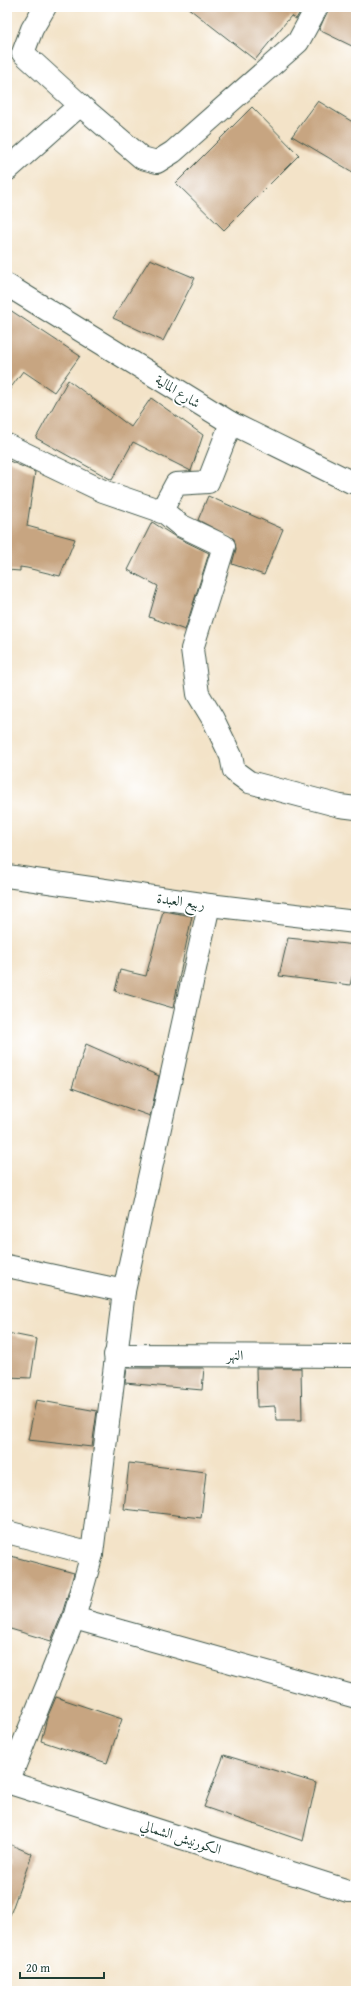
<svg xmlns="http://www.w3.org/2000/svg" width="363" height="1998" viewBox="0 0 363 1998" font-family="'Gentium Book Plus',Amiri,serif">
<rect width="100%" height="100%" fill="#fff"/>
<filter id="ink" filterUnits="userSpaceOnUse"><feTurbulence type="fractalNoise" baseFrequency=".025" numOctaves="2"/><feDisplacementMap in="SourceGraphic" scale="8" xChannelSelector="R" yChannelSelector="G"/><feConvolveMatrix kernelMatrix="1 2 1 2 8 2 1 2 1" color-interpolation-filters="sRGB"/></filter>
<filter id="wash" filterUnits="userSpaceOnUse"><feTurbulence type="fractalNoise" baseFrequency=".012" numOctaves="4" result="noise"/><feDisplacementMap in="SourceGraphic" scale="16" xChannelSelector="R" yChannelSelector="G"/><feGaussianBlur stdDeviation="0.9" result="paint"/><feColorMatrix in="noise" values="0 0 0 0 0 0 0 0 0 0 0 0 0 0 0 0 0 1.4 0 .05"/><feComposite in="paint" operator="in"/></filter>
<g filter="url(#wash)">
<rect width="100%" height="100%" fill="#f3e3c8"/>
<g id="blocks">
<g fill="#c7a581">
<path d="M187,7H303L296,19L291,16L255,60Z"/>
<path d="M329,7H356V48L319,30Z"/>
<path d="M318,101L356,124V174L292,136Z"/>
<path d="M252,107L299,155L224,230L176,183Z"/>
<path d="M150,259L195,278L163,341L113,318Z"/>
<path d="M7,308L80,356L54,392L23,371L7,393Z"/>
<path d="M68,380L131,427L151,398L203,435L191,471L133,442L112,480L36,438Z"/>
<path d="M7,460L35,472L27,526L75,539L60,576L27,568L20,567V571L7,570Z"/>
<path d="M208,496L283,529L264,575L232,564L236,549L234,539L198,520Z"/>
<path d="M152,522L174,536L209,553L185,630L149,617L158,586L128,570Z"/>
<path d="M163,911L192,916L173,1008L115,991L120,970L146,976Z"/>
<path d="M288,938L356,945V962L350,985L279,976Z"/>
<path d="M86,1044L159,1076L150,1116L72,1088Z"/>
<path d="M7,1333L37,1339L31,1378L7,1377Z"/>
<path d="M127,1368H204L202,1390L125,1383Z"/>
<path d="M256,1368H301L302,1420H276L275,1406L257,1407Z"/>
<path d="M36,1400L97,1411L92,1447L28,1440Z"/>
<path d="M129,1463L206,1472L201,1518L124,1509Z"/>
<path d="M7,1555L74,1573L62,1614L51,1641L7,1628Z"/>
<path d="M56,1697L122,1719L107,1763L41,1741L47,1718Z"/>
<path d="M224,1755L316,1783L303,1841L204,1807Z"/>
<path d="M7,1843L32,1854L10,1915H7Z"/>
</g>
</g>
</g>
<g filter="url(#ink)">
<use href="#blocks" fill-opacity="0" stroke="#3f564a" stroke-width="1"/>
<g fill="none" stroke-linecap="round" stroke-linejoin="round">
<g stroke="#3f564a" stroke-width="24">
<g id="minor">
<path d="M45,7L32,29L23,53L80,105L142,158L157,162L173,152L298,42L317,7"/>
<path d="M7,170L80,105"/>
<path d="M7,285L231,423L351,482L356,483"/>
<path d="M7,445L103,491L164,512L180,525L224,546L192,649L198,694L213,719L231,756L234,771L249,782L340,806L356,808"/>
<path d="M161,512L176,484L208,482L231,423"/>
<path d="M7,876L209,905L356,922"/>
<path d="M7,1266L124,1291"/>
<path d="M115,1355L356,1356"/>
<path d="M7,1532L92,1554"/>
<path d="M74,1618L356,1697"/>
<path d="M7,1782L348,1891H356"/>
<path d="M8,1782L74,1618L92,1554L124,1291L209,905"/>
</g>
</g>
<use href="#minor" stroke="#fff" stroke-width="22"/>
</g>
</g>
<g text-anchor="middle" stroke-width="3.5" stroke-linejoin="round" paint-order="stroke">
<g font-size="14" fill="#1f3d34" stroke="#fff">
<text transform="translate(178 391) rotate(32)" y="5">شارع المالية</text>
<text transform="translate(181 901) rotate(8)" y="5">ربيع العبدة</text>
<text x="235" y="1360">النهر</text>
<text transform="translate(181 1837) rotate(18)" y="5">الكورنيش الشمالي</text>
</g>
</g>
<rect width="363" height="1998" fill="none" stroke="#fff" stroke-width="24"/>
<path d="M20 1972v6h84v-6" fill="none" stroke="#1f3d34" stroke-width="2"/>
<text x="26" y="1972" font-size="12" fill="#1f3d34" stroke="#ffffff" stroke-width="3" paint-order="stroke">20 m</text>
</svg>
